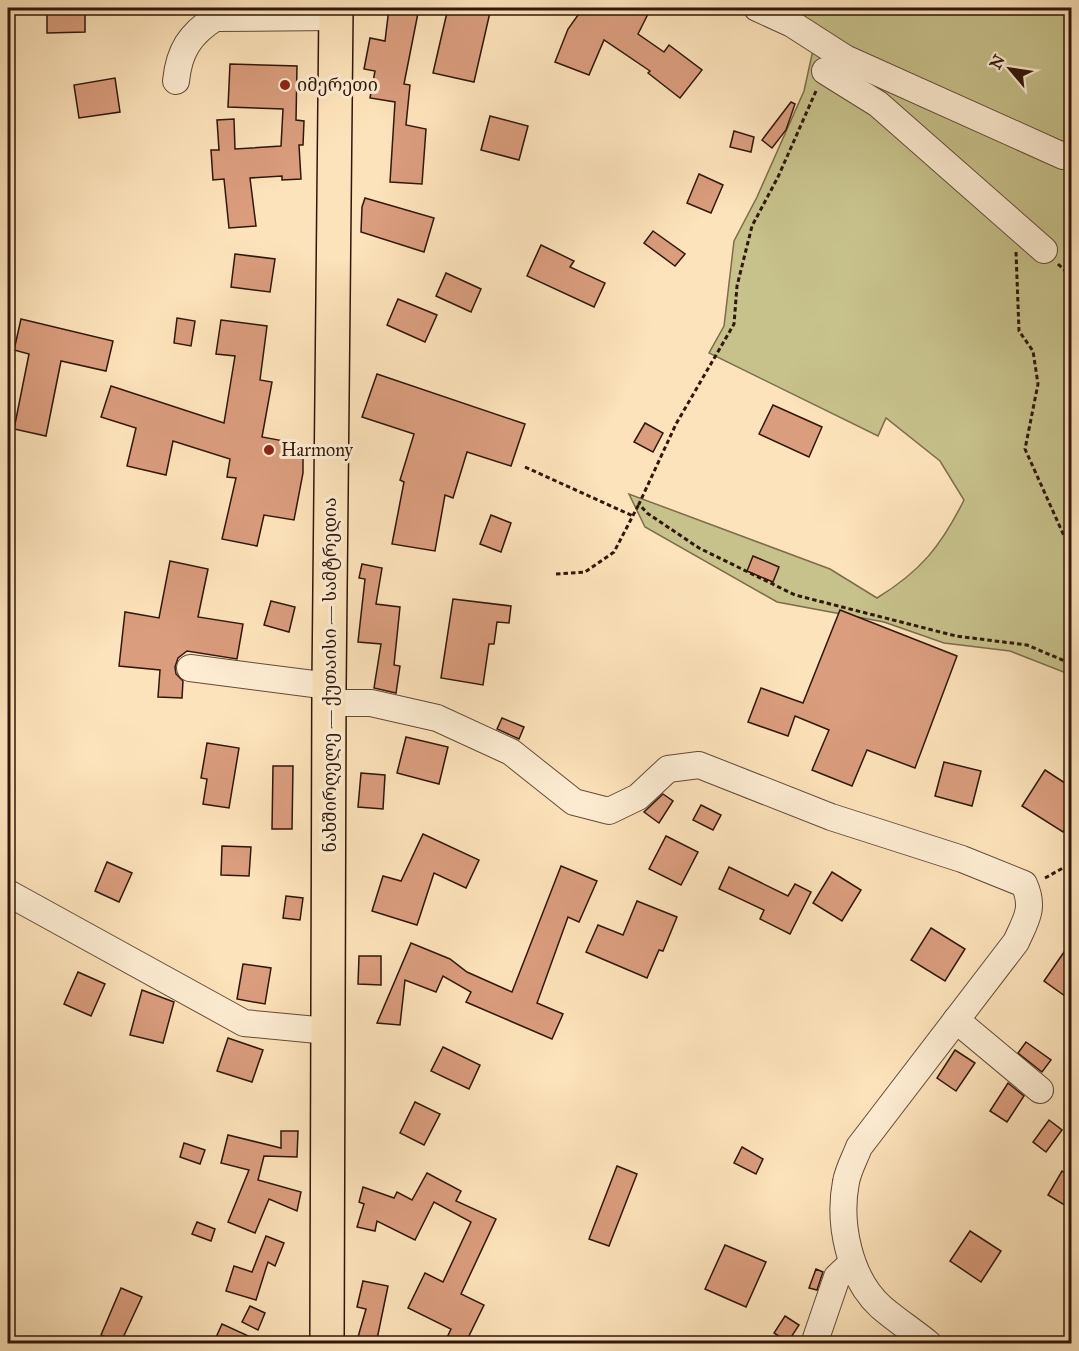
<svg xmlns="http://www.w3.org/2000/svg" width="1079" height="1351" viewBox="0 0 1079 1351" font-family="'IM FELL Great Primer','Noto Serif Georgian',serif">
<rect width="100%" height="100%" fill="#fde3bb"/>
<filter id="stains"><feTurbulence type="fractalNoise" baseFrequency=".00333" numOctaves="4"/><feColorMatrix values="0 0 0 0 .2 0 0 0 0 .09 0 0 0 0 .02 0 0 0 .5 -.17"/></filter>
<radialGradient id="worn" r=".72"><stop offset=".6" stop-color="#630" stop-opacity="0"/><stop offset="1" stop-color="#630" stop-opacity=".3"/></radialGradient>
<path fill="#c7c18b" stroke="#7c6c4b" stroke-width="1.5" d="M762,8H1071V675L1010,651L944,643L884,622L777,602L645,527L629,494L830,569L877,598C921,571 941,546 964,500L940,461L886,418L878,436L709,353L724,326L734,241L757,197L804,91L813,50Z"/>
<g fill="#da9d7e" stroke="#30170b" stroke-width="1.5">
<path d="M85,8V32L47,33V9Z"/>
<path d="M389,8H419L404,84L410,85L406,125L426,129L422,184L390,182L395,102L370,98L375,71L364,69L370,38L385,41Z"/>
<path d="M448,8H491L474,82L433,73Z"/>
<path d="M583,8H651L638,34L664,52L669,45L702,70L680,98L648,73L650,71L604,40L589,75L555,62L568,29Z"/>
<path d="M230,64L297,66L296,120L304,121L303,145H299L301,179L282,180V176L250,178L256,226L229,228L224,179L213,180L211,150H219L217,120L234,119L235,149L281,146L283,109L228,107Z"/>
<path d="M115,78L120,112L79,118L74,85Z"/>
<path d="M791,102L795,104L786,130L772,148L762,140Z"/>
<path d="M490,116L528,126L519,160L481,150Z"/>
<path d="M734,131L754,137L751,152L730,147Z"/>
<path d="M699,174L723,185L711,213L687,203Z"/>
<path d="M365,198L434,218L424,252L361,232L362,207Z"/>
<path d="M653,231L685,254L675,266L644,243Z"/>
<path d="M541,245L574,261L570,267L605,283L594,307L527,276Z"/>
<path d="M235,254L275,259L270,292L231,287Z"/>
<path d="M446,273L481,289L471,312L436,296Z"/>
<path d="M398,299L437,315L425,342L387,325Z"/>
<path d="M177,318L195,321L191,346L174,343Z"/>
<path d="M21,319L113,341L106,371L61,361L46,436L14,429L29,354L14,350Z"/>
<path d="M221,320L267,326L260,380L272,382L262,437L284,441L282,453L303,452V473L294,520L264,515L257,546L222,539L236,478L227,477L230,459L173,441L166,475L127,466L136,428L101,417L111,386L224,423L235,356L216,354Z"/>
<path d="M377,374L525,424L511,466L467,452L453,498L445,495L435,551L392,544L404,482L400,480L414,434L362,417Z"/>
<path d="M773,405L822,427L809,457L759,434Z"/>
<path d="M645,423L663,433L653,452L634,442Z"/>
<path d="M491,515L511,523L501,552L480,544Z"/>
<path d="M753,556L779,567L773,582L747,571Z"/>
<path d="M170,561L208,569L198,617L243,624L237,659L187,651L178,658L175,667L176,674L183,681L182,698L158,697L160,670L119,666L125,612L159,618Z"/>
<path d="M362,564L382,568L376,604L400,607L394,665L400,666L396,693L374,688L381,644L358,642L365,579L359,578Z"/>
<path d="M453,599L511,606L509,623L497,622L494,644H489L483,685L441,678Z"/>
<path d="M271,601L295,607L289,632L264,625Z"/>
<path d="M840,610L957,656L915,768L867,750L852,786L812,770L829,730L795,716L788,736L748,722L761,688L803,703Z"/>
<path d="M502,718L524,727L519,739L497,729Z"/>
<path d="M406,737L448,747L439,784L397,773Z"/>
<path d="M207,743L239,748L229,808L203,804L207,779L201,778Z"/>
<path d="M944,762L981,771L972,806L935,796Z"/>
<path d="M273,766H293L292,829H272Z"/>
<path d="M1045,770L1071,787V818L1063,832L1022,806Z"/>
<path d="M361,773L385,775L383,809L358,807Z"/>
<path d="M663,794L673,801L659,823L644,812Z"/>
<path d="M701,805L721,815L713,830L693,820Z"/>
<path d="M423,834L479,860L466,888L434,873L417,925L372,911L383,876L401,881Z"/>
<path d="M666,836L698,852L681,885L649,869Z"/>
<path d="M222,846L251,847L249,876L221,875Z"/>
<path d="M107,862L132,873L119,902L95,891Z"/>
<path d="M561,866L597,881L579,922L568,917L537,1003L563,1014L552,1039L466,1002L471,992L443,976L436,992L405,980L400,1025L377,1023L411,943L450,959L467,972L512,992Z"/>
<path d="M729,867L788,896L795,884L811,892L790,934L760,919L764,910L719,889Z"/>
<path d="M832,872L861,890L842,921L813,903Z"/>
<path d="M286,896L303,898L300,920L283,918Z"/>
<path d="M637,901L677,917L663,951L659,950L647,978L586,952L598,925L623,935Z"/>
<path d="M931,928L965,949L945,981L911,960Z"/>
<path d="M1071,942V987L1065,996L1044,981Z"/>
<path d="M359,956H381V985L358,984Z"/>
<path d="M243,964L271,968L265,1004L237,999Z"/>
<path d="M78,972L105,984L91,1016L64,1004Z"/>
<path d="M142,990L174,1002L163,1043L130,1035Z"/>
<path d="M228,1038L263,1050L252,1082L217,1071Z"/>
<path d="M1026,1042L1051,1060L1042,1072L1018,1053Z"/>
<path d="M443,1047L480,1065L469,1089L431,1071Z"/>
<path d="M955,1050L975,1063L956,1091L937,1078Z"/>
<path d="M1008,1083L1024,1096L1007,1122L990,1111Z"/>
<path d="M415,1102L440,1114L424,1145L400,1133Z"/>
<path d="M1049,1120L1062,1130L1046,1152L1033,1142Z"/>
<path d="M281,1131H298L297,1157L264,1156L258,1180L301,1192L297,1211L269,1199L255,1233L228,1222L249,1170L221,1163L228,1135L281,1148Z"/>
<path d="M184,1143L205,1150L200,1164L180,1157Z"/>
<path d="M742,1147L763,1159L756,1174L734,1163Z"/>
<path d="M617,1166L637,1174L609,1246L589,1239Z"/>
<path d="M1062,1171L1071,1177V1209L1048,1195Z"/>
<path d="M427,1173L461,1191L456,1201L496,1219L461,1294L484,1305L465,1344H444L451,1329L408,1308L425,1273L443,1282L471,1222L434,1202L415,1240L377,1221L375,1231L357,1227L364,1204L359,1202L363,1187L394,1198L397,1192L412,1200Z"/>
<path d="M197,1222L215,1229L211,1241L192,1234Z"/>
<path d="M970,1231L1001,1251L981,1282L950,1261Z"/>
<path d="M266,1236L284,1243L275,1266L268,1262L256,1300L226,1291L234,1266L252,1272Z"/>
<path d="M725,1245L766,1262L746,1307L705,1289Z"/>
<path d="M816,1269L823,1272L817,1290L809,1288Z"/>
<path d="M363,1281L388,1286L376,1344H356L366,1309L357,1307Z"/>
<path d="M121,1288L142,1297L120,1344L101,1335Z"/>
<path d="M250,1306L265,1313L258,1330L242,1322Z"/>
<path d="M785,1316L799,1325L788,1342L774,1333Z"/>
<path d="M222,1324L266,1344H213Z"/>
</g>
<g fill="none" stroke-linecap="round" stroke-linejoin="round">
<g stroke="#634a37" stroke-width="28">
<g id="minor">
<path d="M757,8L792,24L845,58L1063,156L1072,152"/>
<path d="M825,71L878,104L1044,250"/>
<path d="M176,81C179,51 190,34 215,18L336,17"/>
<path d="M190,668L329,686"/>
<path d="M329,703H371L437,718L511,752L574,802L609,811L638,797L668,769L699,765L831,817L962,859L1024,884C1035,908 1026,920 1016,942L859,1147C855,1158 848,1170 846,1182C838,1223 849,1278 881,1307C896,1320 913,1331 929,1344"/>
<path d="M8,893L244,1023L328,1031"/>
<path d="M956,1020L1040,1090"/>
<path d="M814,1344L837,1277L852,1263"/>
</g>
</g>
<g stroke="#30170b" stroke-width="36">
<path id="major" d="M327,1344L329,686L336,8"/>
</g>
<g stroke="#30170b" stroke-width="3" stroke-dasharray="4.5 3" stroke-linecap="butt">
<path d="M816,91L778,177L752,226L737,286L734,324L676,424L639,504L647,513L699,548L795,595L956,636L1027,645L1072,664"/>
<path d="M1016,252L1019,331L1033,351L1038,384L1025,449L1065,538L1072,545"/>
<path d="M1058,264L1072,277"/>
<path d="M525,467L633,516"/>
<path d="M556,574L585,572L614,552L639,504"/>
<path d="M1045,878L1072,863"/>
</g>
<use href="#minor" stroke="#feedd3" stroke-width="26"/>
<use href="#major" stroke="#fde3bb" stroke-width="33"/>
</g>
<g fill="#8f2418" stroke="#feedd3" stroke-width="2">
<circle cx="285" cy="85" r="6"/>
<circle cx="269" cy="450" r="6"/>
</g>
<g text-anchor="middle" stroke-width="6" stroke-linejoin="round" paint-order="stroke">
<g font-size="18" fill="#30170b" stroke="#feedd3" text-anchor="start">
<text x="297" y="91">იმერეთი</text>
<text x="281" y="456">Harmony</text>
</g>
<g font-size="18" fill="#30170b" stroke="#feedd3">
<text transform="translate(330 675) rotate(-90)" y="6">ნახშირღელე — ქუთაისი — სამტრედია</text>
</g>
</g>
<rect width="1079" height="1351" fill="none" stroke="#fde3bb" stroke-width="30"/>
<rect x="9" y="9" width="1061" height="1333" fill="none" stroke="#30170b" stroke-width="3"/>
<rect x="15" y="15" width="1049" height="1321" fill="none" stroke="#30170b" stroke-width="1.5"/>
<g transform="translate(1010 69) rotate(299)" stroke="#feedd3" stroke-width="4.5" paint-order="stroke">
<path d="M0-4.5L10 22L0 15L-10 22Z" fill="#30170b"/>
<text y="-9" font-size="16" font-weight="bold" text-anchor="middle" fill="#30170b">N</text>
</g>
<rect width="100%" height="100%" filter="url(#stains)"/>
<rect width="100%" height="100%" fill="url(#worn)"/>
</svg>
